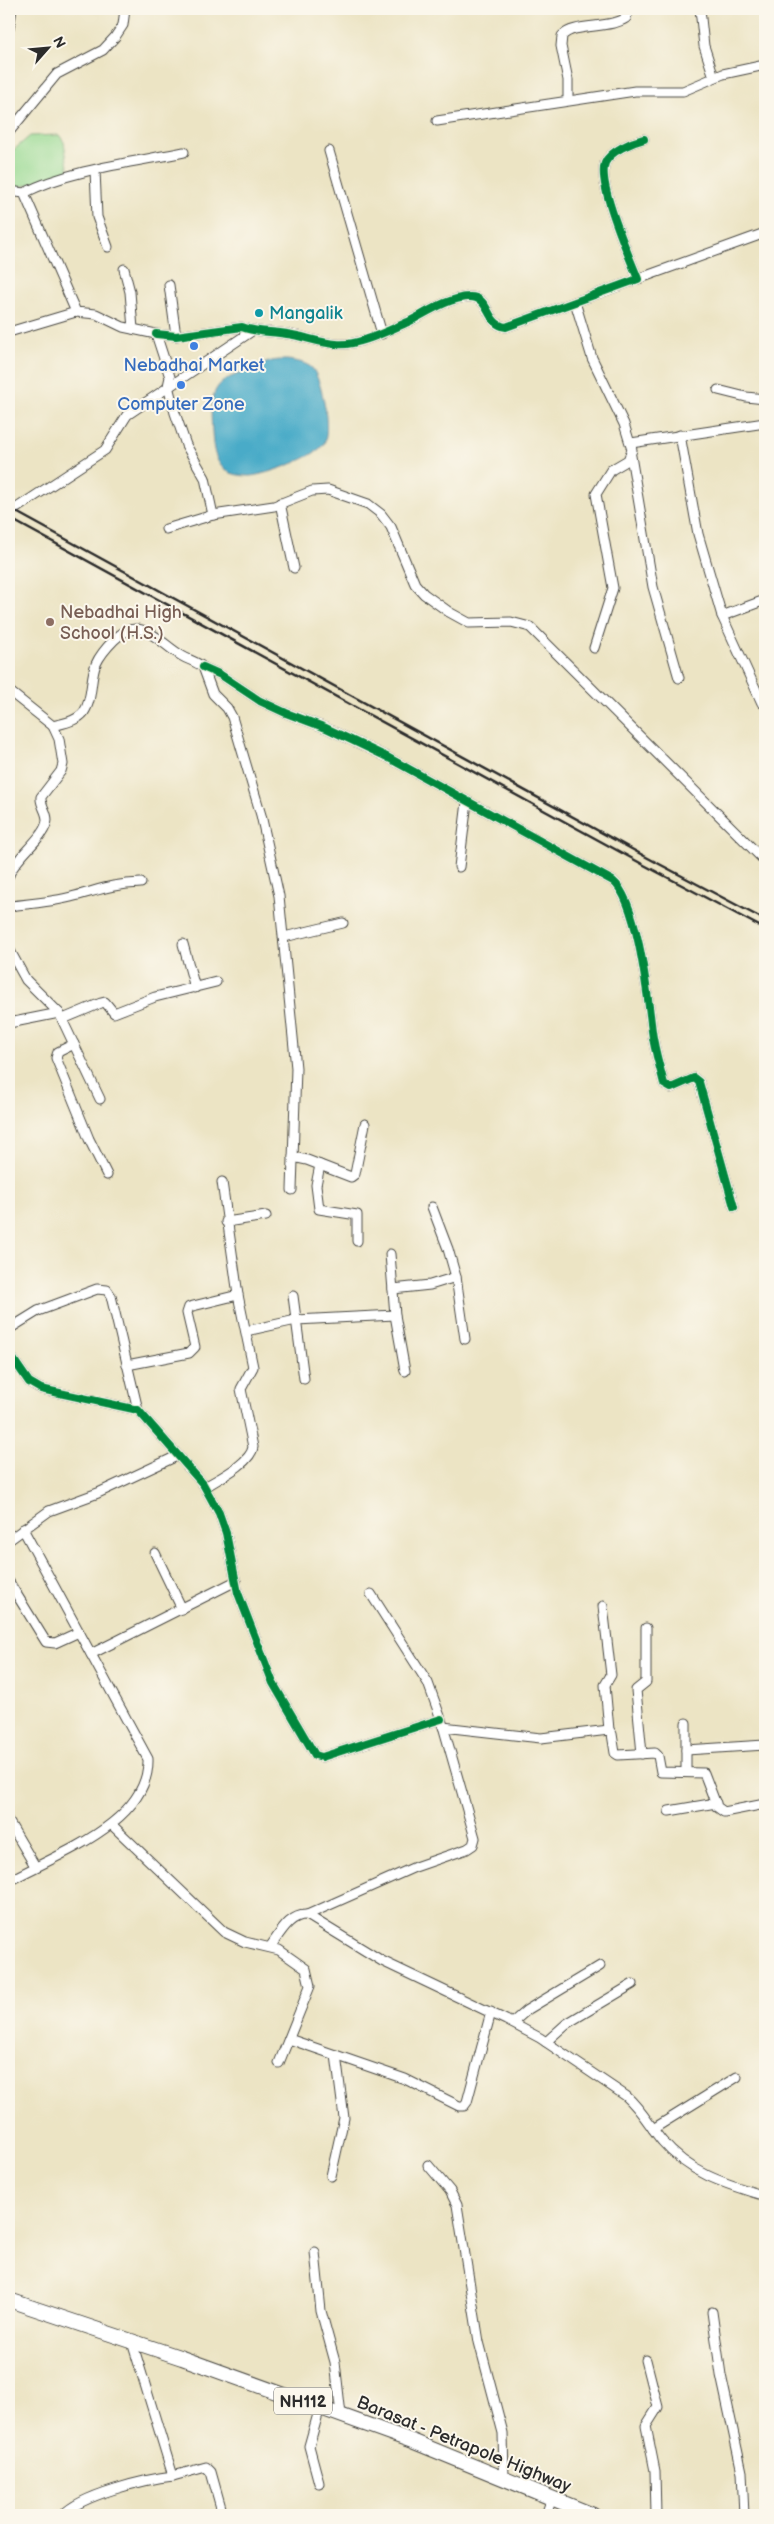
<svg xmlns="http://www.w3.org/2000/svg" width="774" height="2524" viewBox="0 0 774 2524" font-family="'Balsamiq Sans',sans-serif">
<rect width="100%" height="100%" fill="#fbf7ec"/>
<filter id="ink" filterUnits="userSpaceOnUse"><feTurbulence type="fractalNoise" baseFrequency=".02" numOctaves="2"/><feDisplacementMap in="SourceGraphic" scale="10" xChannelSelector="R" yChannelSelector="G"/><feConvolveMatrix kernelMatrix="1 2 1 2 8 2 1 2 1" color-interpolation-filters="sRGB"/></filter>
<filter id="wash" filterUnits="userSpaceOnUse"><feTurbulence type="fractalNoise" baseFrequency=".0096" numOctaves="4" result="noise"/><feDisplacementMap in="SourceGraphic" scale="20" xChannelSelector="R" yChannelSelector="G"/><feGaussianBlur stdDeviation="1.12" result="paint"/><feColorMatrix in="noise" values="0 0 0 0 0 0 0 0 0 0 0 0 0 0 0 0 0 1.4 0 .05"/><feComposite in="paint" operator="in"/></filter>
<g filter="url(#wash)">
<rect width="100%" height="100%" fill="#ece4c4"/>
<path fill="#97d991" stroke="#61825e" d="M59,135L64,142L69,173L20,187L12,185L9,176L10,153L30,136Z"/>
<path fill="#49abc8" stroke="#3a6b7a" d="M287,360C295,361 305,362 312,368C322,379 332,433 323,445C314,458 265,475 250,476C240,476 228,474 222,467C213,456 213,444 212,431C209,391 213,378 255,370C259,369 261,366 264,364C271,360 279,360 287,360Z"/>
</g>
<g filter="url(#ink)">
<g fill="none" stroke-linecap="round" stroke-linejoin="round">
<g stroke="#484742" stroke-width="11">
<g id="minor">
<path d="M700,9L704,46L714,77"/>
<path d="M9,29L12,9"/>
<path d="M568,100V80L561,46L562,36C573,23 610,29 626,18L629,9"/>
<path d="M437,121L635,91H683L723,74L765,65"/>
<path d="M9,132L57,74L103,50L115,37L123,25L125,9"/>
<path d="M329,151L382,334"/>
<path d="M95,170L97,217L108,247"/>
<path d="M9,191L24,193L76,312L96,314L123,327L156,334L170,377L168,386L175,413L186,445L205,478L213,515"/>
<path d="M24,193C68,170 135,162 184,152"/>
<path d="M124,269L130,292L133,329"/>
<path d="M638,279L765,233"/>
<path d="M169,285L176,336"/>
<path d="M575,302L592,358L624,424L632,450L628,460L611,470L596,494L613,588L594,648"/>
<path d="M9,332L76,312"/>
<path d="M156,334L176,336L242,327C257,333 272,331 287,334C303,336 320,343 336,344C357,347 389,330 408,322C426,313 448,298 468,297C491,295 485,325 506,327L638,279C629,256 597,184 605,163C610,151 632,142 644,139"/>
<path d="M718,390L746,397L765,399"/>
<path d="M680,435L698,534L722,616L762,703"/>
<path d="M631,443L765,423"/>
<path d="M631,456L653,587L679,678"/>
<path d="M280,503L294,568"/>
<path d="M9,513L105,450L127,415L252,331"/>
<path d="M166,529L213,515L274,506L312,491L328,490L368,504L381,514L391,527L415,584L424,594L449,612L469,623L511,622L530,627L765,861"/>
<path d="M722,616L765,600"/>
<path d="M203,667L221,675L260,701L286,713L326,728L387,757L613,881C638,901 648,999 652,1031C654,1049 660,1067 664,1084L671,1088L694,1078L699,1082L734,1207"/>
<path d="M9,691L53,726L59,739L63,764L61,771L41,797C40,805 47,811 47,820C46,837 16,856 9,875"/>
<path d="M53,726C64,723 77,721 84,712C93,699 90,678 96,664C100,655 107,647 114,640C141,613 159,643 182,656C189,660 197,662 203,667L213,694L227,708L232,717L261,815L279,896L296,1068L292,1190"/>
<path d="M459,867L467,802"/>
<path d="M9,906C30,904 51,902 71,897C99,890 112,884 141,883"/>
<path d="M284,937L343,923"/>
<path d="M183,944L195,988"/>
<path d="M9,949L26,980L59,1013L100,1099"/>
<path d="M63,1019L101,1003L105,1002L114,1013L155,997L216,982"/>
<path d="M9,1023L59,1013"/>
<path d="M74,1044L58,1052L56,1058L89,1139L107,1175"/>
<path d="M293,1157L307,1160L351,1177L355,1174L365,1124"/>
<path d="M320,1165L316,1185L319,1209L357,1215V1241"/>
<path d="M432,1207L448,1249L456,1277L465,1339"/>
<path d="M226,1222L266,1216"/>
<path d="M390,1254L395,1315L405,1371"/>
<path d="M393,1289L430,1285L456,1277"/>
<path d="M293,1296L304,1379"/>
<path d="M9,1329L38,1311L97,1289L107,1290L111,1296L138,1410"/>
<path d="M246,1331L296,1320L395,1315"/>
<path d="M9,1353L29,1382L41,1389L138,1410L203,1484L219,1513L226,1533L238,1593L273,1683L315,1755L322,1757L441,1719"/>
<path d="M127,1365L189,1353L195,1347L187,1313L189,1307L238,1295"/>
<path d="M205,1487C218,1479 251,1463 253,1447L241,1389L253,1367L238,1295L222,1182"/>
<path d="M9,1540L49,1511L98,1493L177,1456"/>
<path d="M155,1553L182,1609"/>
<path d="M9,1582L46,1642L55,1643L79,1632"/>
<path d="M603,1606L611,1675L605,1685L609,1730"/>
<path d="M91,1654L236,1581"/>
<path d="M443,1727L541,1738L609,1730L612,1734L615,1753L618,1755L655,1753L658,1756L661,1772L704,1773L717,1807L724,1812L765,1804"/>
<path d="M686,1750L765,1745"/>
<path d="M642,1754L636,1690L646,1682V1628"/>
<path d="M686,1772V1723"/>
<path d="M669,1811L716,1803"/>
<path d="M9,1822L35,1866"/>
<path d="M112,1825L224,1932L245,1942L279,1950L306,1969L310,1986L279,2063"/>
<path d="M9,1881C55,1855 150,1823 148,1759L23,1529"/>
<path d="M307,1915L415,1867L467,1849L473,1845L475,1838L441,1719L428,1683L371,1594"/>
<path d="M270,1947C280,1934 289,1914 307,1915L382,1961L506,2020L540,2038L626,2096C641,2109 650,2126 662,2141C690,2174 726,2184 765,2196"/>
<path d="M512,2023L527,2010L600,1966"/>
<path d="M289,2039L405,2079L459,2106H464L467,2102L491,2012"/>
<path d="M546,2042L566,2024L633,1984"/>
<path d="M653,2129L737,2077"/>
<path d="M428,2165L450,2191L457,2205L479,2342L503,2433L504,2478"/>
<path d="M331,2176L344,2118L336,2055"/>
<path d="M315,2252L321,2311L335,2362L341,2415"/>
<path d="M712,2312L721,2375L742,2472L744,2515"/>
<path d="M646,2360L658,2407L646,2426L655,2471L656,2515"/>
<path d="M173,2476L206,2467L211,2472L223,2515"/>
<path d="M319,2483L309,2446L320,2407"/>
<path d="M63,2515C81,2495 146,2479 173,2476L132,2342"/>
<path d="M546,2515L552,2498"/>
</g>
</g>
<g stroke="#484742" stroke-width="16">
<path id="trunk" d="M9,2300L182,2358L412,2441L593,2515"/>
</g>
<use href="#minor" stroke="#fff" stroke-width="9"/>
<use href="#trunk" stroke="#fff" stroke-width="14"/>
<g stroke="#2b2b2b" stroke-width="2.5">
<path d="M9,508L648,858L765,920"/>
<path d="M9,518L644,865L765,929"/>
</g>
<g stroke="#fbf7ec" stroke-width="11">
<g id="cycleway">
<path d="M156,334L176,336L242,327C257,333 272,331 287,334C303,336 320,343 336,344C357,347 389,330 408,322C426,313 448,298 468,297C491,295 485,325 506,327L638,279C629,256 597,184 605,163C610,151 632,142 644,139"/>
<path d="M203,667L221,675L260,701L286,713L326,728L387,757L613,881C638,901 648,999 652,1031C654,1049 660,1067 664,1084L671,1088L694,1078L699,1082L734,1207"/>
<path d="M9,1353L29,1382L41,1389L138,1410L203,1484L219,1513L226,1533L238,1593L273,1683L315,1755L322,1757L441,1719"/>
</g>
</g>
<use href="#cycleway" stroke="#00873e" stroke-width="8"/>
</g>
</g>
<circle fill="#0f9aa8" stroke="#fbf7ec" stroke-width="2" cx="259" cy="313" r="5"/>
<g fill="#3f7fe0" stroke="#fbf7ec" stroke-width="2">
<circle cx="194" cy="346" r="5"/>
<circle cx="181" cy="385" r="5"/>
</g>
<circle fill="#8d6e63" stroke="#fbf7ec" stroke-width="2" cx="50" cy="622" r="5"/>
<g text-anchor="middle" stroke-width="4" stroke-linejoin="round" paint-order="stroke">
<rect fill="#fbf7ec" stroke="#696865" stroke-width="1" x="274" y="2387.5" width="58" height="27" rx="4"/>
<g font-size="16" font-weight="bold" fill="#2b2b2b">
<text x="303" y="2407">NH112</text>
</g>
<g font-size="18" fill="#0d838f" stroke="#fbf7ec" text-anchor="start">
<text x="269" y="319">Mangalik</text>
</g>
<g font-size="18" fill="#366cbe" stroke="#fbf7ec">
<text x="194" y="371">Nebadhai Market</text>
<text x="181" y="410">Computer Zone</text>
</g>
<g font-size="18" fill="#785e54" stroke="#fbf7ec" text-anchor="start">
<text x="60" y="618">Nebadhai High<tspan x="60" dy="21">School (H.S.)</tspan></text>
</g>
<g font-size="18" fill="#2b2b2b" stroke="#fbf7ec">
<text transform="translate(464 2444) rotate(22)" y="6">Barasat - Petrapole Highway</text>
</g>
</g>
<rect width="774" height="2524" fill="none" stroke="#fbf7ec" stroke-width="30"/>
<g transform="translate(48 48) rotate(63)" stroke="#fbf7ec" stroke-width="4" paint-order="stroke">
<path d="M0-4L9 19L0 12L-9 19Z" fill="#2b2b2b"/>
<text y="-8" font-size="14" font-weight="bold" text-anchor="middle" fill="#2b2b2b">N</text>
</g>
</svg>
